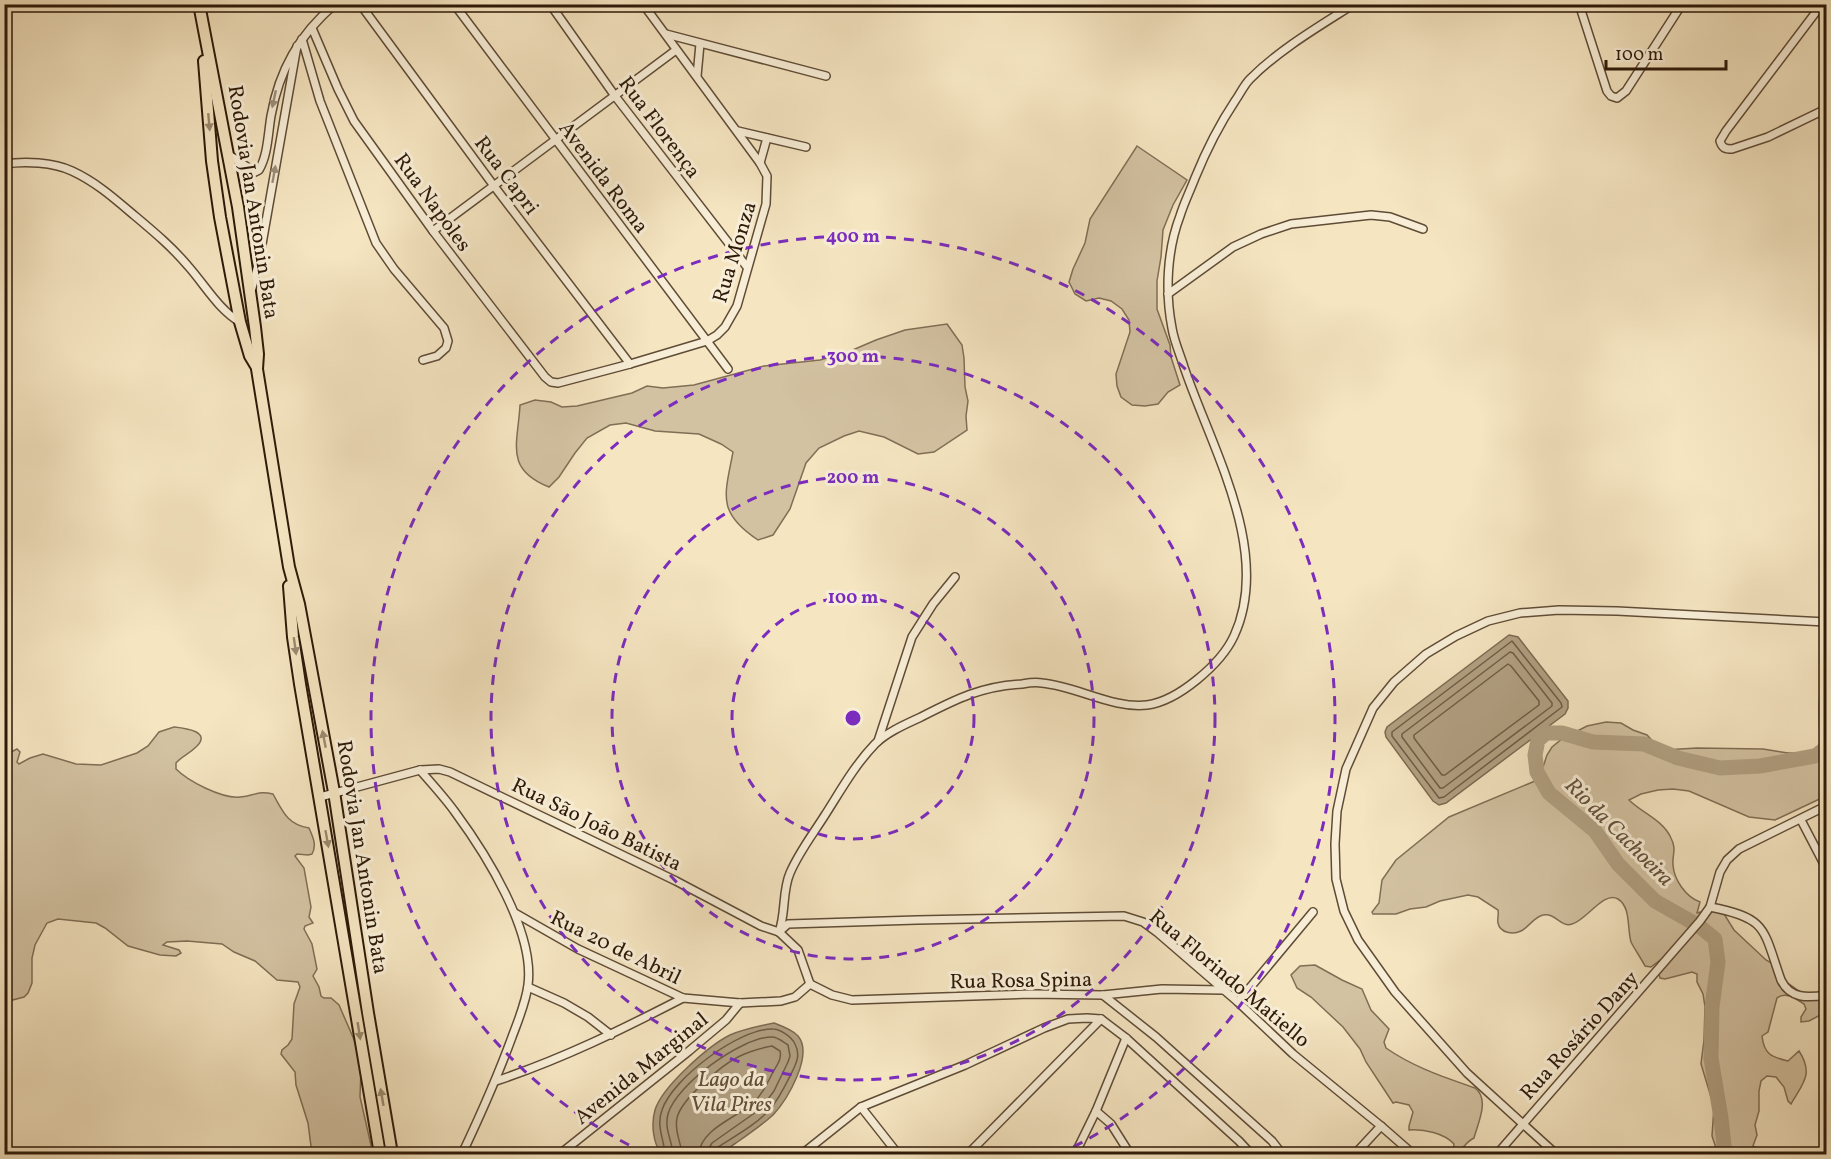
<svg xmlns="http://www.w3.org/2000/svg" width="1831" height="1159" viewBox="0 0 1831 1159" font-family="Vollkorn,serif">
<rect width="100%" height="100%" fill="#f5e5c1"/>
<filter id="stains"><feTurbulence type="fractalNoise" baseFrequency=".00333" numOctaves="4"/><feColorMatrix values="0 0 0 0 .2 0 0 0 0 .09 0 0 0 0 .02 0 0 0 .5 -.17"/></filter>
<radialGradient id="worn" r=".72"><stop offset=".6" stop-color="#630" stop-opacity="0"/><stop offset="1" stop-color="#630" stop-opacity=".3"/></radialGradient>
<g fill="#d3c2a2" stroke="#806e55" stroke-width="1.5">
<path d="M1137,146L1187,180L1173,205L1163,230L1161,257L1157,281V309L1170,345L1171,357L1180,385L1168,392L1158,404L1145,406L1132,405L1121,397L1117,386L1116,374L1130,332L1129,320L1122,309L1111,301L1099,298L1086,301L1075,294L1069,282L1073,269L1085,243L1090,219Z"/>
<path d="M947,324L962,345L964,358L965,387L968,401L966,416L967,430L934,452L918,454L884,437L859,431L844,436L819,448L806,463L790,509L773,535L758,540C716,512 725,495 733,452L721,444L699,434L655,431L626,423L610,425L587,438L575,453L559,477L549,487C504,469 518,444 520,405L535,400L551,402L562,407L577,406L632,393L647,386L663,388L694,385L764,366L820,360L848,352L876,340L905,330Z"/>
<path d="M1826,672V796L1775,820L1749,817L1689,791L1673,789L1658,790L1641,794L1629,800C1642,813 1663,820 1671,838C1677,850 1672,854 1673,865C1674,880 1686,897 1700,902L1697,913L1711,909H1721L1734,930L1766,960L1778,967L1785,981L1803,994L1824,1002L1826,1004V1012L1809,1021L1801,1022V1017L1806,1009L1804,1004C1796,999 1786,991 1777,998L1768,1032L1762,1036C1764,1054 1771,1057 1788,1061L1799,1051C1814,1074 1803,1083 1791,1104L1788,1101L1784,1087L1776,1077L1767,1076L1761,1081L1759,1091V1111L1755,1125L1757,1135L1753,1146L1759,1149L1756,1154H1714L1716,1148L1712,1136L1714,1107L1701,1064L1704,1040L1705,1007L1703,994L1697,982V974L1692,972L1665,979L1660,978L1659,974L1667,959V955L1651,967L1645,966C1641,958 1635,950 1631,942C1627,928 1631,907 1618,899C1604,890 1586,921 1572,924C1561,928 1555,912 1543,915C1534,917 1529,927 1521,931C1513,935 1500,933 1498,923C1497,919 1499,915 1498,910L1478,897L1468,895L1440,901L1426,907L1410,909L1396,914H1373L1372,912L1379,903L1382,880L1396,860L1449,817L1535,781L1540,776L1547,755L1552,747L1562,739L1587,726L1606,722L1621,723L1633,730L1647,735L1658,747L1663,750L1697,748L1763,749L1788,753H1809L1816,750L1820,743C1820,725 1816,686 1826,672Z"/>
<path d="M174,727C183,728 213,731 196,747C189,754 182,756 176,763V769C188,781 222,799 240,797C255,796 257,790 273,794C283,812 288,825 309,828C313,837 317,845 312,854L308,855L297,854L295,856L304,868L311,907L309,917L313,923L305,926L304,929L312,944L317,969L313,976L319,987L321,996L324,998H331L339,1005L359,1051L361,1068L360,1097L373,1154H312L308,1123L296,1085L295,1072L281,1054L282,1050L288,1045L292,1039L294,1004L300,987L298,982L277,980L255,961L234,952L222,944L187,941L167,942L163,945L179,950L181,953L176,956L160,955L128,946L105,928L96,923L58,919L47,923L35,945L32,958V983L28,993L24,997L5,1002V755L17,749L20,752L17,762L19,764L30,758L43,754L76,764L101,765L137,753L148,746L159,732Z"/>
<path d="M1315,965L1342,980L1362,989L1371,1010L1389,1029L1384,1042L1386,1048C1413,1067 1444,1077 1475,1088C1490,1099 1478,1123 1474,1138C1465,1142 1461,1153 1453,1154L1454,1144C1444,1133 1424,1129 1409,1130V1126L1413,1112L1409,1105L1396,1102L1393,1103L1366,1062L1360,1049L1343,1027L1311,997L1297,988L1291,975L1300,966Z"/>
</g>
<g fill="#b1a082" stroke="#7c6a51" stroke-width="1.5">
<path d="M1509,635L1518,637L1568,701V708L1565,714L1446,803L1439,805L1433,801L1386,737L1385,732L1387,727Z"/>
<path d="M774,1023C782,1026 793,1030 798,1036C814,1055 787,1100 773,1115C762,1125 749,1134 736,1143C731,1146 723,1153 717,1154C704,1157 676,1155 661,1154C653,1142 651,1124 655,1110C662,1087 708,1046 730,1035C744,1029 759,1026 774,1023Z"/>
</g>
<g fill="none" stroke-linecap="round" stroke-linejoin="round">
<g stroke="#6f5c45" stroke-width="1.5">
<path d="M1512,641L1561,703L1562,707L1444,797L1439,798L1392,736V732Z"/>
<path d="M1510,652L1513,653L1552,703V706L1443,788H1440L1402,737V734Z"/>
<path d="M1508,664L1511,666L1539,701V705L1445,775H1442L1414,738V735Z"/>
<path d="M665,1154C664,1139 656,1126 662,1110C672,1079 739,1028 773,1029C780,1029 792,1037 795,1044C801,1055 796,1064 791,1074C785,1086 779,1099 770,1109C756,1125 735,1136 718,1147L716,1154"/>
<path d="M673,1154C672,1140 664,1129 668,1114C676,1085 741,1037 772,1037C778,1037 783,1042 788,1045L790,1056L788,1062L774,1091L765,1103L756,1112L712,1143L709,1148L708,1154"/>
<path d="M682,1154C681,1142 674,1131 677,1118C681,1099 723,1064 740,1056C750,1051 761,1048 772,1046L780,1051C782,1059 777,1065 773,1072C767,1084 762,1095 752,1104C735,1118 700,1130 699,1154"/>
</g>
<path stroke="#b1a082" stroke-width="15" d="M1725,1154L1721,1118L1711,1058L1712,1007L1718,962L1715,939L1699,926L1655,901L1618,864L1595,831L1549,793L1537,772L1535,755L1538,740L1546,733H1562L1593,742L1644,744L1678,758L1720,768L1760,766L1815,756L1826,748"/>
<g stroke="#5f4c36" stroke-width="10">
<g id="street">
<path d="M360,4L494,186L630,364"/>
<path d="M454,4L728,369"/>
<path d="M550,4L615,96L747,267"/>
<path d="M1579,4L1607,91L1611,96L1617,98L1626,91L1682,4"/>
<path d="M1822,4L1726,131L1720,141C1722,148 1725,149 1732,149L1768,137L1826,109"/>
<path d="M312,28L338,89L354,121L433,231L545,377L551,382L558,383L630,364L707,341L717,335L725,327L737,306L766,204L767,176L760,163L643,4"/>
<path d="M666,34L826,76"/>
<path d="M302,39L320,101L376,243L394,269L444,328L448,341L446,348L437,356L423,360"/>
<path d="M697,76L700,44"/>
<path d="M738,131L806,147"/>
<path d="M229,155L255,172L259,170C268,155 268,133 271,116C279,70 299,35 335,4"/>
<path d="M760,163L767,138"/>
<path d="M4,164C25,161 53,162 72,171C96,182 115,199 135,216C154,232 172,247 188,266C205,285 218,309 240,322"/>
<path d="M433,231L676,50"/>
<path d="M252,288L259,261L297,46"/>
<path d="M1168,294L1233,247L1261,234L1291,224L1371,215L1390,217L1423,229"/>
<path d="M878,741L912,637L933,604L955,577"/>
<path d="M420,770C432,784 445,798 455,812C486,854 535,932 528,985C526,1002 518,1021 512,1037C497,1078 480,1116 462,1154"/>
<path d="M320,797L420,770L439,769L450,772L676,881L761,926L779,932L798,950L810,984"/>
<path d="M1801,820L1826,868"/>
<path d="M1710,907C1768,918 1763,929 1781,980C1790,999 1808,998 1826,995"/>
<path d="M515,913L578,949L683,998L740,1003L781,1001L795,997L810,984"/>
<path d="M779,932C786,913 782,891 790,873C799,852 813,834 825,815C841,790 854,766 875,744C887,732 906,724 921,717C956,699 982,686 1022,684C1028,683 1036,682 1042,683C1076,686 1113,709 1147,705C1178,701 1221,664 1234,636C1273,552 1211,447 1184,367C1180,354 1174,341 1172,328C1165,292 1167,250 1180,216C1184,203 1190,191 1195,178C1206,151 1219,125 1235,101C1240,94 1244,85 1250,79C1280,49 1318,27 1354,4"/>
<path d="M779,932L788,924L917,920L1124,916L1143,922L1158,933L1238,1002L1293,1054L1381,1126L1413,1154"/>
<path d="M810,984L832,995L852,1000L1030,994L1103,995L1156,1037L1272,1141L1282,1154"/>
<path d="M528,987L564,1003L588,1017L611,1035"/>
<path d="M1103,995L1162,989L1223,990"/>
<path d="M1238,1002L1313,912"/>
<path d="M496,1081C562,1059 621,1030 683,998"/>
<path d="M861,1107L898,1154"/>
<path d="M1096,1111L1111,1124L1130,1154"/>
<path d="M560,1154L689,1051L726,1020L740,1003"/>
<path d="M802,1154L861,1107L965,1065L1044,1028L1068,1019L1087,1018L1101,1019L1126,1038L1239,1141L1251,1154"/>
<path d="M968,1154L1101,1019"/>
<path d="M1075,1154L1096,1111L1126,1038"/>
<path d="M1355,1154L1381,1126"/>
<path d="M1497,1154L1700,921L1710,907L1720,872L1727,860L1739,849L1826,806"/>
<path d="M1556,1154L1467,1073L1395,992L1358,940L1344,911L1336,879L1335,844L1337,811L1346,769L1373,708L1394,682L1426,654L1456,636L1488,621L1520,613L1559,610L1617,611L1826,622"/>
</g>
</g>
<g stroke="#2d1908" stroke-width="14">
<g id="primary">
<path d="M199,4L238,207L255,327L258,354L257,369L289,567L299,604L334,792L368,1013L392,1154"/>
<path d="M204,61L212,161L220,217L240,322L250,356L256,366"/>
<path d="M289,586L293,637L300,684L380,1154"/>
</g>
</g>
<use href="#street" stroke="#f8eed7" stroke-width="7"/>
<use href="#primary" stroke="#f5e5c1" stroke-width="10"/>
</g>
<defs><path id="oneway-solid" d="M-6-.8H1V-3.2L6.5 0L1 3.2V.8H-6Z" transform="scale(1.5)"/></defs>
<g fill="#9d8e7a">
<use href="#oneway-solid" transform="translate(274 99) rotate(102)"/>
<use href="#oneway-solid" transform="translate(274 174) rotate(-80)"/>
</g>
<g fill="#9b896e">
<use href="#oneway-solid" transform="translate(209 122) rotate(85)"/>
<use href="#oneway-solid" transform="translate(295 646) rotate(82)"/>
<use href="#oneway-solid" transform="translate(324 739) rotate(-101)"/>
<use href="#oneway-solid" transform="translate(327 839) rotate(80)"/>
<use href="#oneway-solid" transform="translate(359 1031) rotate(81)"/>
<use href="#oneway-solid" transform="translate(382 1097) rotate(-100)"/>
</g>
<g fill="none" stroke="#7b2cbf" stroke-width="3" stroke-dasharray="10 8">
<circle cx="853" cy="718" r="121"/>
<circle cx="853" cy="718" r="241"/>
<circle cx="853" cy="718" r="362"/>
<path d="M645 1153A482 482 0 1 1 1061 1153"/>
</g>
<g text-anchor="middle" stroke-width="6" stroke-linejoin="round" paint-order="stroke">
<g font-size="21" fill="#2d1908" stroke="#f8eed7">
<text transform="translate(660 127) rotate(53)" y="7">Rua Florença</text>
<text transform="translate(507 175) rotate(53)" y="7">Rua Capri</text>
<text transform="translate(604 177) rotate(53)" y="7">Avenida Roma</text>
<text transform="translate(254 202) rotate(81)" y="7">Rodovia Jan Antonin Bata</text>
<text transform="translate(433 202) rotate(54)" y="7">Rua Napoles</text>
<text transform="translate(734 252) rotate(-73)" y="7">Rua Monza</text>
<text transform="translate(597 824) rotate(26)" y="7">Rua São João Batista</text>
<text transform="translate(363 857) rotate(81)" y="7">Rodovia Jan Antonin Bata</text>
<text transform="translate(616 947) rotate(26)" y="7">Rua 20 de Abril</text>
<text transform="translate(1230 978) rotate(40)" y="7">Rua Florindo Matiello</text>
<text transform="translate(1021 980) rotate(-1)" y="7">Rua Rosa Spina</text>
<text transform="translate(1579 1035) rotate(-48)" y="7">Rua Rosário Dany</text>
<text transform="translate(641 1068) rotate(-39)" y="7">Avenida Marginal</text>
</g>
<g font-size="22" font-style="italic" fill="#624f39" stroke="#f8eed7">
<text transform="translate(1620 831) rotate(45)" y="8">Rio da Cachoeira</text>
<text x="731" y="1086">Lago da<tspan x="731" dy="25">Vila Pires</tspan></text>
</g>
</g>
<circle cx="853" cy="718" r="9" fill="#7b2cbf" stroke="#f8eed7" stroke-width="3"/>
<g font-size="18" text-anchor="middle" font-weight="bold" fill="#7b2cbf" stroke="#f8eed7" stroke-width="6" stroke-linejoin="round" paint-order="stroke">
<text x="853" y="242">400 m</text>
<text x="853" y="362">300 m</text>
<text x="853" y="483">200 m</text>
<text x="853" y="603">100 m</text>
</g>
<rect width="1831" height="1159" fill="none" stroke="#f5e5c1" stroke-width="24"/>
<rect x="6" y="6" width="1819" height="1147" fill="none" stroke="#2d1908" stroke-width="3"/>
<rect x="12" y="12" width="1807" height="1135" fill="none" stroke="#2d1908" stroke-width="1.5"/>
<path d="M1606 60v9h120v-9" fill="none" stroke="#2d1908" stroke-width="3"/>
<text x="1615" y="60" font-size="18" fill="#2d1908" stroke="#f8eed7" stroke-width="4.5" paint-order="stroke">100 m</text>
<rect width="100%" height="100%" filter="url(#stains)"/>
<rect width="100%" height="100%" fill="url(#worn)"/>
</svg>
